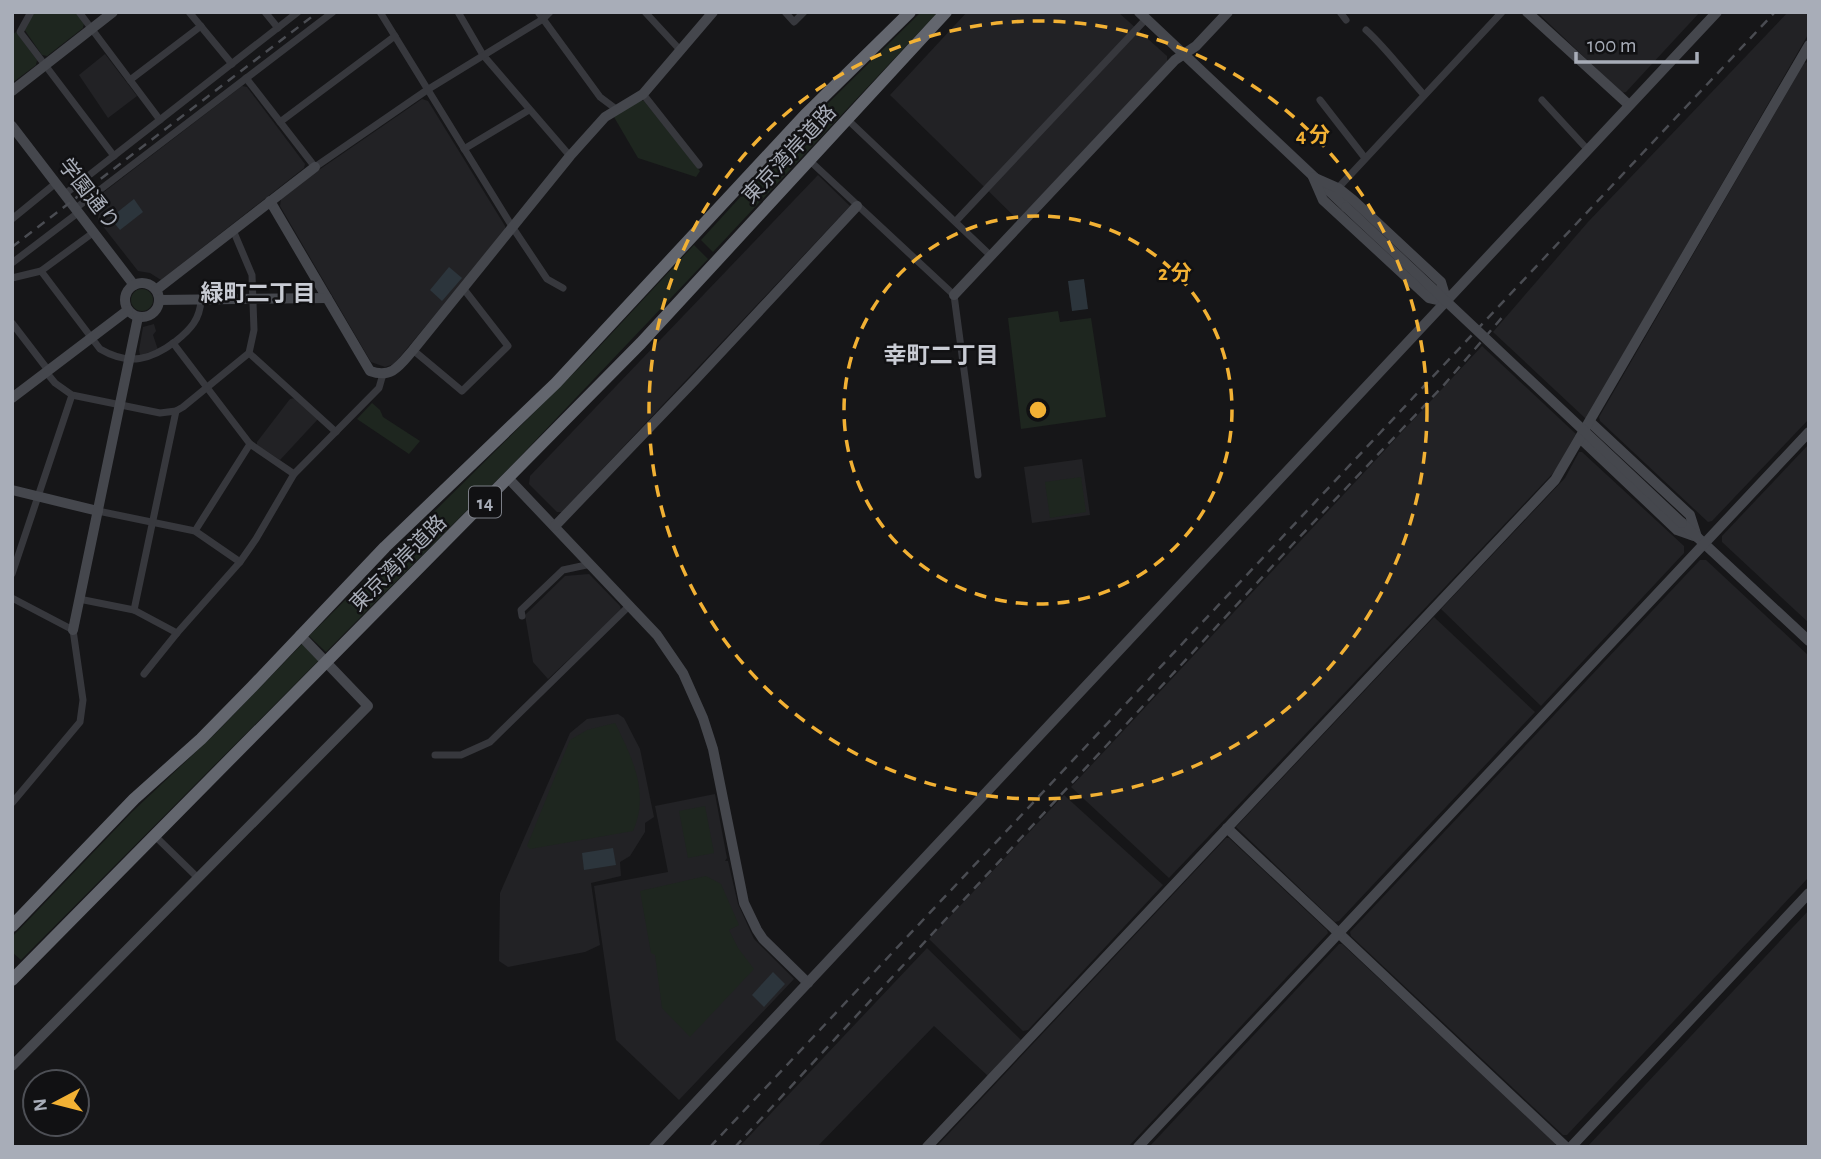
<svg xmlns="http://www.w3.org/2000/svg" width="1821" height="1159" viewBox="0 0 1821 1159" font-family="'Alegreya Sans','Noto Sans JP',sans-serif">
<rect width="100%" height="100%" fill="#161618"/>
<g fill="#222225">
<path d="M967,12H1118L1167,56V62L1018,220L890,95Z"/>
<path d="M1537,12H1700L1626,92L1622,93Z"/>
<path d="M1788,12H1809V33L1586,419L1493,332L1588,222Z"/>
<path d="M105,54L137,96L108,118L79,75Z"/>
<path d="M1808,62L1809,419L1712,521L1708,522L1600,421L1599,417L1804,63Z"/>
<path d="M242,86L247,87L305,164L304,168L161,280L150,273L138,271L98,220L100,195Z"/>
<path d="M422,99L428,101L505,226V231L394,364L385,367L371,362L280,206L281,199L313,174Z"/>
<path d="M818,175L850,206L562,512H557L529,484L530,476Z"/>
<path d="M154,324L156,331L153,335L158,350L140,355L139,350L143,327Z"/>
<path d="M1482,346L1576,434L1556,470L1169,878L1071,787Z"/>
<path d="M295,398L318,419L280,460L257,445V442L290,399Z"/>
<path d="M1809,444V623L1722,542V536Z"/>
<path d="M1579,452H1582L1684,546V553L1541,706L1441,609L1565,478Z"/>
<path d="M1082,459L1090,515L1032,523L1024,467Z"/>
<path d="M1700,560H1706L1809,656V877L1567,1135H1563L1351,936L1350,932Z"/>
<path d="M589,574L620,606L621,610L548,679L533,662L525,615L565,576Z"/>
<path d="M1434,617L1535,712L1339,921L1335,922L1236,827Z"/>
<path d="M618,714L624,718L640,749L654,817L645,823V832L630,856L620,862L621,876L591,883L600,945L585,952L508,967L499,961L500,893L570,733L587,719Z"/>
<path d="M715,794L727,858L725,861H728L738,904L754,939L794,979L679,1100L616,1040L594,886L668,872L655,806Z"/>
<path d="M1064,795L1163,885L1028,1030L1023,1031L929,939Z"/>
<path d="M1226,838H1229L1327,930L1328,933L1128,1147H936Z"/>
<path d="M1809,910V1147H1587Z"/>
<path d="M1339,944H1342L1555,1143L1556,1147H1149Z"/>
<path d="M927,948L1021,1040L988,1076L934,1026L817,1147H739Z"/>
</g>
<g fill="#1e261f">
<path d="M35,12H76L84,23L83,28L47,56L42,55L24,29Z"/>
<path d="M921,12H938L713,252L701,240L807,124Z"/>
<path d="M16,32L37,60L36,65L12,83V35Z"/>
<path d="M640,100L644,101L700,171L696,177L638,158L614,117Z"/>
<path d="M694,245L708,259L514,463L326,652L309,636L586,361Z"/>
<circle cx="142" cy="300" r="11"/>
<path d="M1058,311L1060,322L1091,318L1106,417L1021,429L1008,318Z"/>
<path d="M372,403L380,410L383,417L420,441L409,454L357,419Z"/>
<path d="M1081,477L1086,512L1050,518L1045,482Z"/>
<path d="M302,644L319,660L21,960L12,952V937L132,812L215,734Z"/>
<path d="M615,723C632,757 650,793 633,831L530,849L527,846L570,740L587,730Z"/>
<path d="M705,806L714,853L688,858L679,811Z"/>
<path d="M706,876L721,884L739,925L729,930L738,948L754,969L690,1037L662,1008L655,955L651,953L640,891Z"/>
</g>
<g fill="#2c353c">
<path d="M134,199L143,212L120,230L110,218Z"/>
<path d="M449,267L462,278L442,301L430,290Z"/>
<path d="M1084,279L1088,309L1072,311L1068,281Z"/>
<path d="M613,848L616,865L584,870L582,853Z"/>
<path d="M773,972L785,984L764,1007L752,995Z"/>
</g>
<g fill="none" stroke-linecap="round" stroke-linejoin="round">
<g stroke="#37383d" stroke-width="7">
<path d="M31,12L20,32L114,156"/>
<path d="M79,12L160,120"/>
<path d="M189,12L232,64"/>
<path d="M265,12L278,28"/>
<path d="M380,12L513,228L547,279L563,288"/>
<path d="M458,12L483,55L570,156"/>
<path d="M538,12L600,97L616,109"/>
<path d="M645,12L681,51"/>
<path d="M785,12L794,22L804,12"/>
<path d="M1340,12L1346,20"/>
<path d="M1366,30C1387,49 1405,74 1424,95"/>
<path d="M246,78L315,167L427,90L543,19L550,12"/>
<path d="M130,80L201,26"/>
<path d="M643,94L699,165"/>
<path d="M1320,100L1365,158"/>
<path d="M1542,100L1588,150"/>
<path d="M848,120L991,256"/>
<path d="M280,122L395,36"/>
<path d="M464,149L529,110"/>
<path d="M809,160L954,295L978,475"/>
<path d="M1338,188L1502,12"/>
<path d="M65,194L298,12"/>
<path d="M76,208L333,12"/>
<path d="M12,219L56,183"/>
<path d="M956,221L1146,19"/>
<path d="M12,263L79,212"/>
<path d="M41,271L100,349C129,366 151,360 176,341C191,329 200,319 201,300"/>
<path d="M12,278L41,271L94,232"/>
<path d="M12,323L48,370"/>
<path d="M173,343L250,444L294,474"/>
<path d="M413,350L462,391L508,346L463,288"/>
<path d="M249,353L336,432"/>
<path d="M46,372L55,383L72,395L160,413L176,411L183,407L249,353L254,330L252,275L233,230"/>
<path d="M98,511L195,531L240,562"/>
<path d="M195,531L250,444"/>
<path d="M12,574L72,395"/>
<path d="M12,598L73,630L83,700L80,722L12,803"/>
<path d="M79,599L134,610L177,633"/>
<path d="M134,610L176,411"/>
<path d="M522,616L521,610L563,570L591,564"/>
<path d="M144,674L177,633L240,562L256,539L294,474L379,388L383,374"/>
<path d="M435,755H461L490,742L630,605"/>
<path d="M155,836L197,877"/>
</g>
<g stroke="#45474d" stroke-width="10">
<path d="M1139,12L1346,207"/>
<path d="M1527,12L1629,105"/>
<path d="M12,91L113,12"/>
<path d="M12,126L134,285"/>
<path d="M1313,177L1338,188L1353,200L1441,282L1447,302L1429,298L1323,200Z"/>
<path d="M270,201L370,371C392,379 400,365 413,350L570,156L605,117L643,94L713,12"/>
<circle cx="142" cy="300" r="17"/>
<path d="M156,290L315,167"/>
<path d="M954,295L1175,60L1196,46L1228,12"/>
<path d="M159,300L327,298"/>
<path d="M12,398L128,310"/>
<path d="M1590,422L1690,515L1697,537"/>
<path d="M1580,438L1677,530L1694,536"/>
<path d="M509,479L657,635L683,673L703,718L713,749L744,903L757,930L763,939L808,983"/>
<path d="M12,490L98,511"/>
<path d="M1682,523L1809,641"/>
<path d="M555,526L694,381L857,206"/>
<path d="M73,630L138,317"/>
<path d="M1227,828L1566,1147"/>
<path d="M12,1066L368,706L300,635"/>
<path d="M654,1147L1717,12"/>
<path d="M927,1147L1555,480L1809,45"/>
<path d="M1138,1147L1809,432"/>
<path d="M1571,1147L1809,893"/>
</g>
<g stroke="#63666e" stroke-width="12">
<path d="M12,926L134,799L201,739L252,687L385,547L556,383L805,115L910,12"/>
<path d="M12,980L641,343L946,12"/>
</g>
<g stroke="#4a4c52" stroke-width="2.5" stroke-dasharray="9 7" stroke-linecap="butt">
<path d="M12,247L318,12"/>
<path d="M710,1147L1775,12"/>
<path d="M735,1147L1293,544L1443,386L1505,314"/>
</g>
<path stroke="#45474d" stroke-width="10" d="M1346,207L1682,523"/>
</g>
<g fill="none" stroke="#f2b134" stroke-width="3.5" stroke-dasharray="12 9">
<circle cx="1038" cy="410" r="194"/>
<circle cx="1038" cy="410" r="389"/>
</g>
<g text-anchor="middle" stroke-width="5" stroke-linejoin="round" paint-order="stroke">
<rect fill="#111113" stroke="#7b7e86" stroke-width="2" x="469" y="486.5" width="32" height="31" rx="5"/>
<g font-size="19" font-weight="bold" fill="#a8adb8">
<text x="485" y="509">14</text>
</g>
<g font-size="21" fill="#a8adb8" stroke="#111113">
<text transform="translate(789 154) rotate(-47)" y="7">東京湾岸道路</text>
<text transform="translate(89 194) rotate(52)" y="7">学園通り</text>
<text transform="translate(398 563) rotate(-45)" y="7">東京湾岸道路</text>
</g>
<g font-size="23" font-weight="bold" fill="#c9ccd4" stroke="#111113">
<text x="258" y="301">緑町二丁目</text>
<text x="941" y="363">幸町二丁目</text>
</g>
</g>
<circle cx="1038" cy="410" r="10" fill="#f2b134" stroke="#111113" stroke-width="3.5"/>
<g font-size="21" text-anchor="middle" font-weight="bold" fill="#f2b134" stroke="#111113" stroke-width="5" stroke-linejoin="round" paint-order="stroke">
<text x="1313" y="142">4 分</text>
<text x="1175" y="280">2 分</text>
</g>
<rect width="1821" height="1159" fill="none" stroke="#a8adb8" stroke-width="28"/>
<g transform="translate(56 1103) rotate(263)"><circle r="33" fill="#111113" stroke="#4d4f55" stroke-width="2"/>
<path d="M0-5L12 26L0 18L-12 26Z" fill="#f2b134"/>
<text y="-10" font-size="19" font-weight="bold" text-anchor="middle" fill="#a8adb8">N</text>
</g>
<path d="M1576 52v10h121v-10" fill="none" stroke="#a8adb8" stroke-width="3.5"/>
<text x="1587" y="52" font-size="21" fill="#a8adb8" stroke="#111113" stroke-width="5" paint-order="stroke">100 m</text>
</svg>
